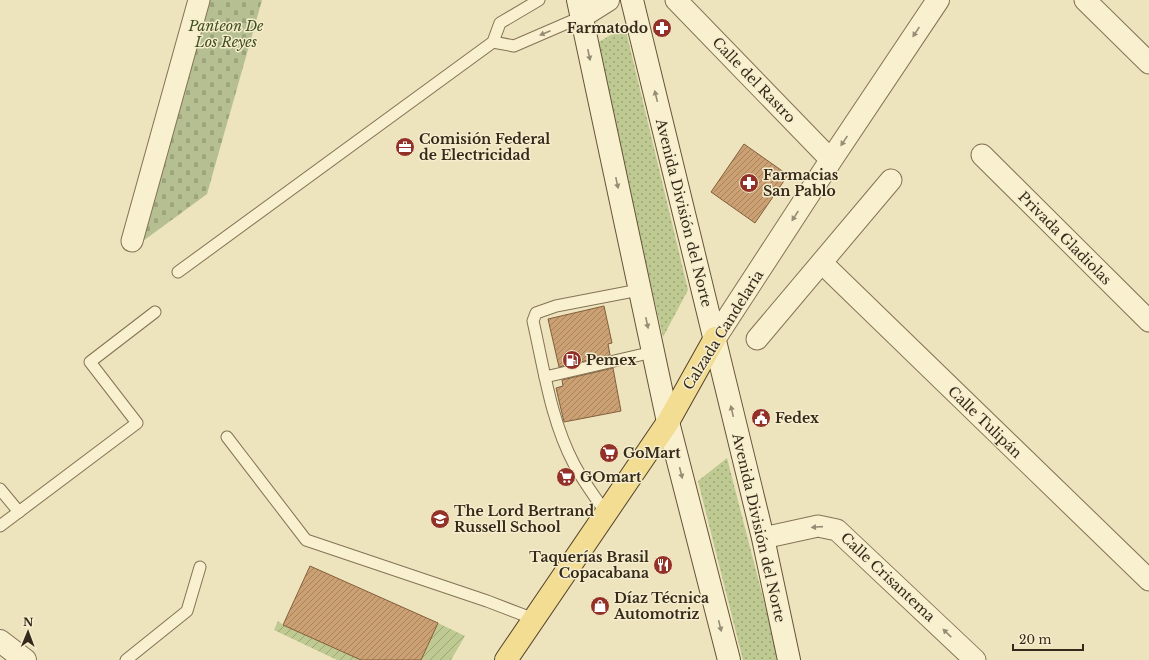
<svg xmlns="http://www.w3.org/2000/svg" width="1149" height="660" viewBox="0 0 1149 660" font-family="'Libre Baskerville',serif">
<defs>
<pattern id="cemetery-stones" width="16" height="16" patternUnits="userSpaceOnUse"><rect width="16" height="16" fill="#b5bf91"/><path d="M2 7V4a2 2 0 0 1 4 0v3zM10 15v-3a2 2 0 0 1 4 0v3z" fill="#9ca47c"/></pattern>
<pattern id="park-dots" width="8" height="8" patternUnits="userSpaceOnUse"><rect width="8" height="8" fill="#beca91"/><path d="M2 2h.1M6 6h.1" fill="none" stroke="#9ba476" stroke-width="1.8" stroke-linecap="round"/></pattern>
<pattern id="garden-furrows" width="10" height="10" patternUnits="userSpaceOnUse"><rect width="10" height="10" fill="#beca91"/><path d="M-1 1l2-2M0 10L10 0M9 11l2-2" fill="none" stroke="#9ba476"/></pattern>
<pattern id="building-hatch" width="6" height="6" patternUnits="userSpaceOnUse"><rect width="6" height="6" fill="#cba072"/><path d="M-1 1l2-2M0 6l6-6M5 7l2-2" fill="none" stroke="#a6825d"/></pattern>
</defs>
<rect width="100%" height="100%" fill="#ede3bd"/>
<path fill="url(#cemetery-stones)" d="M210,0H262L207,194L143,241Z"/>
<g fill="url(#park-dots)">
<path d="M625,27L688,290L663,337L595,44Z"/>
<path d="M727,458L779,660H743L698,481Z"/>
</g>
<g fill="url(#garden-furrows)">
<path d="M278,621L283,625L361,660H337L274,630Z"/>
<path d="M438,623L465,636L451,660H421Z"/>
</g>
<g fill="url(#building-hatch)" stroke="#835f3c">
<path d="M744,144L788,175L755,223L711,192Z"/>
<path d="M604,306L612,343L608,344L610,355L559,367L548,319Z"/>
<path d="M613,368L621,411L564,422L556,388L563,386L562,380Z"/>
<path d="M310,566L438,623L421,660H361L283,625Z"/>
</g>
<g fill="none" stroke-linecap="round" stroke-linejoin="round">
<g stroke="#847356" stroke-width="13">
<g id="service">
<path d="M493,42L514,46L581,17"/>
<path d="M178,272L493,42L500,23L539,0"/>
<path d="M545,377L653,352"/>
<path d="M227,437L306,540L487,601L534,619"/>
<path d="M0,489L19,512"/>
<path d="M606,513C595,497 583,481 574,464C551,421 544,369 533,321L536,313L556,306L639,290"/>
<path d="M0,526L137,423L90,362L155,312"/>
<path d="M126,660L187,611L200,567"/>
</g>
</g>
<g stroke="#847356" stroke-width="23">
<g id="minor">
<path d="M676,0L831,160"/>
<path d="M1085,0L1149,63"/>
<path d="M982,155L1149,321"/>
<path d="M132,241L199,0"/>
<path d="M822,263L1149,580"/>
<path d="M757,339L891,180"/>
<path d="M763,538L818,526L837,530L975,660"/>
</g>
</g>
<g stroke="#847356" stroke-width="24">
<g id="tertiary">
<path d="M581,17L608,0"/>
<path d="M715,338L831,160L938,0"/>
<path d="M0,641L25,660"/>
</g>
</g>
<g stroke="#66543a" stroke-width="24">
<g id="secondary">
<path d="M578,0L668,422L729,660"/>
<path d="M632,0L763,538L789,660"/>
</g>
</g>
<g stroke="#52412b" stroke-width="24">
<path id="primary" d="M506,660L668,422L715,338"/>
</g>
<use href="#service" stroke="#f8f0cf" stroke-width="11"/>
<use href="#minor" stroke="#f8f0cf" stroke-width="21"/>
<use href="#tertiary" stroke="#f8f0cf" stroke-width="22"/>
<use href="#secondary" stroke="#f8f0cf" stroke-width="22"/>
<use href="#primary" stroke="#f2dd93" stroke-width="22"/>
</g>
<defs><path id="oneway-solid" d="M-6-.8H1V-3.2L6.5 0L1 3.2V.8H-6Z"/></defs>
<g fill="#968c75">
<use href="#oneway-solid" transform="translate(916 32) rotate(124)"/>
<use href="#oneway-solid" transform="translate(545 33) rotate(157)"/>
<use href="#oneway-solid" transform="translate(589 55) rotate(78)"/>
<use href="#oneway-solid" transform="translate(656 96) rotate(-104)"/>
<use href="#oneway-solid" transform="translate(844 141) rotate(124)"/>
<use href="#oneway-solid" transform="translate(617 183) rotate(78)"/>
<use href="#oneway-solid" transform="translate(795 216) rotate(123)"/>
<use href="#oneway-solid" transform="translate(647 323) rotate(78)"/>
<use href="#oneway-solid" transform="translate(732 411) rotate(-103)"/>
<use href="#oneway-solid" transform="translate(681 473) rotate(76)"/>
<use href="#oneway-solid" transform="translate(817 527) rotate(176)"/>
<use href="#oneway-solid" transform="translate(720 626) rotate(76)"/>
<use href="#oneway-solid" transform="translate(947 633) rotate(-136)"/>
</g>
<defs>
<g id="pharmacy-disc" transform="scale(1)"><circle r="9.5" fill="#933027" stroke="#f5edcc"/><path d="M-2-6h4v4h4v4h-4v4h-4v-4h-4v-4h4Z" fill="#fff"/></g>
<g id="office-disc" transform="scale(1)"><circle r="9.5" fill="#933027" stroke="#f5edcc"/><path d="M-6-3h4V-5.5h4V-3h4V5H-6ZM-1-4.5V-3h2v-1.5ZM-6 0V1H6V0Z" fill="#fff"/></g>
<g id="fuel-disc" transform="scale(1)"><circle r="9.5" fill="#933027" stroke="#f5edcc"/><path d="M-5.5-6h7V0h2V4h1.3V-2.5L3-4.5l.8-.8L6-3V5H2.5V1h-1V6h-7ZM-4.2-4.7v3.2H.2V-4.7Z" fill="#fff"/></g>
<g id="civic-disc" transform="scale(1)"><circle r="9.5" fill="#933027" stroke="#f5edcc"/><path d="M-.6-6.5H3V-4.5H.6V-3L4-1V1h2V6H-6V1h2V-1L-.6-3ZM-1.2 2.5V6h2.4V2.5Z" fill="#fff"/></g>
<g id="supermarket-disc" transform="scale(1)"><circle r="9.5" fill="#933027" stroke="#f5edcc"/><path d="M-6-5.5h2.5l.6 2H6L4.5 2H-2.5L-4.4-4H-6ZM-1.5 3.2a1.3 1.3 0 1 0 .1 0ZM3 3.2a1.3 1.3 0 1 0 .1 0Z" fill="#fff"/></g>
<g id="school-disc" transform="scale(1)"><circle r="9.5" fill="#933027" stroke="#f5edcc"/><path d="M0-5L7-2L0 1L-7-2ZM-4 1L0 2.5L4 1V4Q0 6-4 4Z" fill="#fff"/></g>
<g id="restaurant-disc" transform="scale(1)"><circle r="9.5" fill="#933027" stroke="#f5edcc"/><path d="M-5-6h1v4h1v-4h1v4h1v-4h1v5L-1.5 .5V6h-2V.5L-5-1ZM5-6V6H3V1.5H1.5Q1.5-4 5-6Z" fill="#fff"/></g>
<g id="shop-disc" transform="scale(1)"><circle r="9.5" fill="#933027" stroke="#f5edcc"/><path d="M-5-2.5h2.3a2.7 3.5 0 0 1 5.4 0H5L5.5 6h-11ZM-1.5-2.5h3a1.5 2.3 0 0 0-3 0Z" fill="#fff"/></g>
</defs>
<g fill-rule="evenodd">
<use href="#pharmacy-disc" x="662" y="28"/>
<use href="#office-disc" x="405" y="147"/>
<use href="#pharmacy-disc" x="749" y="183"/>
<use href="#fuel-disc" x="572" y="360"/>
<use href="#civic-disc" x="761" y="418"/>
<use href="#supermarket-disc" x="609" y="453"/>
<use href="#supermarket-disc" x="566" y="477"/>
<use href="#school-disc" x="440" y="519"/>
<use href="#restaurant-disc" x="663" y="565"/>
<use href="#shop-disc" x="600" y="606"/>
</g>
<g text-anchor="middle" stroke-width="3" stroke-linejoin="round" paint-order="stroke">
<g font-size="14" font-style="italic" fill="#405022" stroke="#f5edcc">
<text x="226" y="31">Panteon De<tspan x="226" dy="16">Los Reyes</tspan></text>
</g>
<g font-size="14" font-weight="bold" fill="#34291b" stroke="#f5edcc" text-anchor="start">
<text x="648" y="33" text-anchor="end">Farmatodo</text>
<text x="419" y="144">Comisión Federal<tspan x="419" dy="16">de Electricidad</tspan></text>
<text x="763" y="180">Farmacias<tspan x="763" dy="16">San Pablo</tspan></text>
<text x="586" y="365">Pemex</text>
<text x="775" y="423">Fedex</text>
<text x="623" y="458">GoMart</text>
<text x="580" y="482">GOmart</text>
<text x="454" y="516">The Lord Bertrand<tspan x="454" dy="16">Russell School</tspan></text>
<text x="649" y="562" text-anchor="end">Taquerías Brasil<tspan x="649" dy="16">Copacabana</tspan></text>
<text x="614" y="603">Díaz Técnica<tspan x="614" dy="16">Automotriz</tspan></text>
</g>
<g font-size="14" fill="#34291b" stroke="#f5edcc">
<text transform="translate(754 80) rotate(46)" y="5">Calle del Rastro</text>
<text transform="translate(684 213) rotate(76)" y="5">Avenida División del Norte</text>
<text transform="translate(1065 238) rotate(45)" y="5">Privada Gladiolas</text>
<text transform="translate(723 330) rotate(-58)" y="5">Calzada Candelaria</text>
<text transform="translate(985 422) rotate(44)" y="5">Calle Tulipán</text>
<text transform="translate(759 528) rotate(77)" y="5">Avenida División del Norte</text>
<text transform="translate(888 577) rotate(43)" y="5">Calle Crisantema</text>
</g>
</g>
<g transform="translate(28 632) rotate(1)" stroke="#f5edcc" stroke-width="3" paint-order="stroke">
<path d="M0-3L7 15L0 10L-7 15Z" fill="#34291b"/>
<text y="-6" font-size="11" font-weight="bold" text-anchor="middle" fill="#34291b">N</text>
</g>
<path d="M1013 644v6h70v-6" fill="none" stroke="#34291b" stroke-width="2"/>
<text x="1019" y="644" font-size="12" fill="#34291b" stroke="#f5edcc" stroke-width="3" paint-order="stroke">20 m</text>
</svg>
